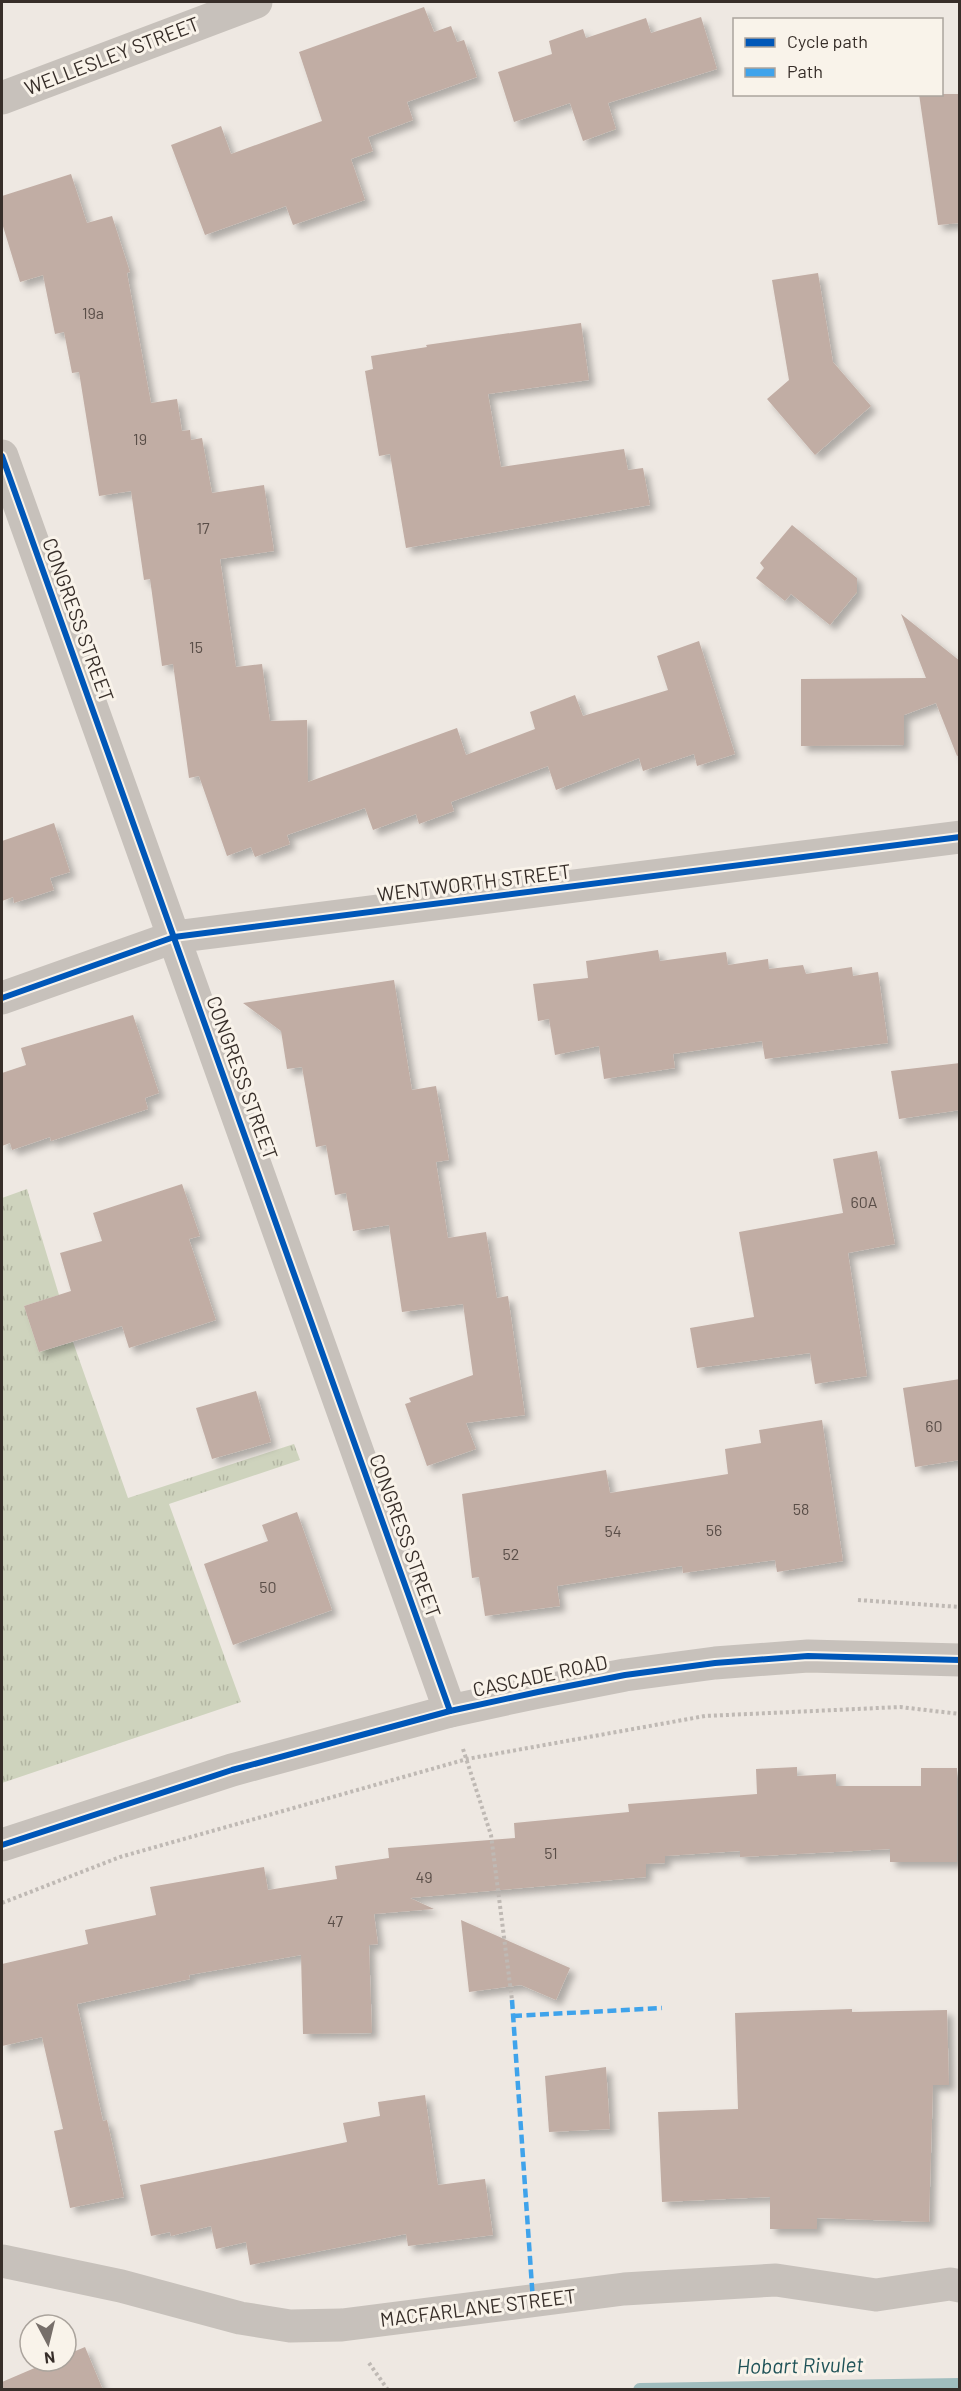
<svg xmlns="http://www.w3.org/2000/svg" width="961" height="2391" viewBox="0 0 961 2391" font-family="Barlow,sans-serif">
<defs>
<pattern id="park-tufts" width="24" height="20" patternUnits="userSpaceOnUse" patternTransform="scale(1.5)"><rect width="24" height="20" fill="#ced3bd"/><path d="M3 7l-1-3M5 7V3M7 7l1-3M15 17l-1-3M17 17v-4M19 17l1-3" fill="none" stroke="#b2b5a2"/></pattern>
<filter id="shadow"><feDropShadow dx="5.5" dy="5.5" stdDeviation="3" flood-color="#0004"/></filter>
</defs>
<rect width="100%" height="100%" fill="#eee8e2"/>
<g fill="url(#park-tufts)">
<path d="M27,1189L59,1295L24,1306L39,1352L73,1342L128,1498L294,1444L300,1460L169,1504L241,1702L2,1783V1198Z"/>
<path d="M960,2385L959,2390L640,2389L683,2387Z"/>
</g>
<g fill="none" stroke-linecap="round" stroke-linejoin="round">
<path stroke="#a0bdbe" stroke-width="14" d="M640,2390L960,2385"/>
</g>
<g fill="#c1ada4" filter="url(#shadow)">
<path d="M424,7L434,32L451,26L457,42L464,40L477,77L407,102L413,120L368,137L373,151L351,159L365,200L293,225L286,206L205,235L171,145L221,126L231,154L322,121L299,52Z"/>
<path d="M701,17L717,69L608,103L616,129L583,141L570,103L514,122L498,72L552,54L549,41L583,29L586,38L646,18L651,33Z"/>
<path d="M919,94H960V223L938,225Z"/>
<path d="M71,174L87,223L112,216L130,272L127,273L151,403L177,399L182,431L190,430L191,440L202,438L212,493L264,485L274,551L220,559L236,667L262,664L270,721L307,720L308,782L457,728L466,755L535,729L530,712L575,695L583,716L668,690L657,656L699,641L735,754L697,766L694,754L643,771L639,758L556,790L548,766L451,802L454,811L419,824L416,814L373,830L365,808L287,835L290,844L255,857L251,847L227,856L199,776L189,778L173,664L162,666L150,579L144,580L131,491L99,496L79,372L72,373L64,332L55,334L43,275L20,282L2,223V196Z"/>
<path d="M818,273L833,362L871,406L815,455L767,399L789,380L772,280Z"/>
<path d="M581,323L589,380L488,394L501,467L624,449L628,470L643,468L650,505L406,548L390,454L379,456L365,371L373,369L371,356L427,347L426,345Z"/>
<path d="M792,525L857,578V592L830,625L791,594L785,601L756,578L764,568L760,563Z"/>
<path d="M901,614L960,661V755L957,756L936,703L904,715V745L801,746V679L926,678Z"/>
<path d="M54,823L70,872L50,878L54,890L14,903L13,897L2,901V841Z"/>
<path d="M658,950L660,961L726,952L728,965L768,959L769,969L803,965L806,974L852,967L853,976L878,972L888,1043L765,1059L762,1041L673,1054L675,1068L604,1079L599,1046L555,1055L549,1019L538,1021L533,984L588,978L586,961Z"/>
<path d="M394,980L412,1090L436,1086L449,1160L436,1162L448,1238L486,1232L497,1298L508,1296L525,1415L466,1423L476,1449L427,1466L405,1404L411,1402L409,1398L473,1375L463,1304L402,1312L389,1225L353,1231L346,1193L335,1195L326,1145L316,1147L302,1067L287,1069L281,1031L243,1003Z"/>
<path d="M133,1015L159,1093L145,1098L148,1109L51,1141L50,1137L12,1150L10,1143L2,1146V1073L26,1065L21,1048Z"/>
<path d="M960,1063V1110L899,1119L891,1071Z"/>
<path d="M877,1151L895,1244L848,1253L867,1376L815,1384L810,1353L697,1368L690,1328L754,1317L739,1232L843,1213L833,1159Z"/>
<path d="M182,1184L200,1236L189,1239L216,1320L129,1348L122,1326L39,1352L24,1306L71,1291L60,1253L102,1241L93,1213Z"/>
<path d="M960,1379V1460L915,1467L903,1388Z"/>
<path d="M256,1391L271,1442L212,1459L196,1408Z"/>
<path d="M822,1420L843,1561L777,1572L775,1560L683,1573L682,1566L557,1586L560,1606L485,1616L479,1577L472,1578L462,1494L606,1470L610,1493L728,1474L725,1449L761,1443L759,1430Z"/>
<path d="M297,1512L332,1610L233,1645L204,1564L268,1541L262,1525Z"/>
<path d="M797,1767V1776L836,1774V1786H921V1768H957V1862H890V1849L740,1857V1851L665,1856V1863L646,1864V1877L410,1898L434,1909L374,1914L378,1944L369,1945L372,2033L303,2034L301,1955L189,1975L190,1979L77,2004L103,2121L107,2120L124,2197L70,2208L54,2131L63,2129L42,2037L2,2046V1964L88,1944L85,1930L156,1915L150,1887L264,1867L268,1890L337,1879L335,1866L389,1858L388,1848L515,1838L514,1823L629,1812L628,1804L757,1794L756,1769Z"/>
<path d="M461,1920L570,1968L556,2000L521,1985L469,1992Z"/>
<path d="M852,2009V2012L947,2010L949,2085H933L929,2222L817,2218V2229H770V2197L662,2202L658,2112L738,2109L735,2013Z"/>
<path d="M606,2067L610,2129L549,2132L545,2076Z"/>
<path d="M425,2095L438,2185L485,2179L493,2235L408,2246L406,2234L250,2265L246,2242L216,2249L211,2226L171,2236L170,2232L151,2236L140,2185L347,2142L343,2123L380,2116L378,2102Z"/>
<path d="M85,2347L103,2390H2V2382L51,2361H66V2355Z"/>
</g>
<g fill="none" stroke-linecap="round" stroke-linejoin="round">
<g stroke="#bfb9b4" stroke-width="4" stroke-dasharray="3 3" stroke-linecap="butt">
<path d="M858,1600L960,1607"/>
<path d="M463,1749L491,1835L512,2000"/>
<path d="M2,1903L120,1857L467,1759L705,1716L900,1707L960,1714"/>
<path d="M369,2363L388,2390"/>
</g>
<g stroke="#c7c1bb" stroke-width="33">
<path d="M2,98L256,2"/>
<path d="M2,456L450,1711"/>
<path d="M2,998L174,937L960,837"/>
<path d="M2,2261L121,2286L240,2318L290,2326L342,2325L624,2289L776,2280L876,2295L950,2284L960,2286"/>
</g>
<path stroke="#c7c1bb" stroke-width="33" d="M2,1845L232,1770L450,1711L538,1692L625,1675L715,1663L808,1656L960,1660"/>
<g stroke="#3fa3eb" stroke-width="4.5" stroke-dasharray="9 4.5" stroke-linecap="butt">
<path d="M512,2000L533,2301"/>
<path d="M513,2016L662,2008"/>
</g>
<g stroke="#f9f3ea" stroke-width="10">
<g id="cycleway">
<path d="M2,456L450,1711"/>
<path d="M2,998L174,937L960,837"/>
<path d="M2,1845L232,1770L450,1711L538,1692L625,1675L715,1663L808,1656L960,1660"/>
</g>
</g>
<use href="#cycleway" stroke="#0057b8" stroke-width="6"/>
</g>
<g text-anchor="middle" stroke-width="6" stroke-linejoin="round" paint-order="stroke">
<g font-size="16" fill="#5a4e48">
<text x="93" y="319">19a</text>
<text x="140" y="445">19</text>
<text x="203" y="534">17</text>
<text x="196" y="653">15</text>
<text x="864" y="1208">60A</text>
<text x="934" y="1432">60</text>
<text x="801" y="1515">58</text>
<text x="714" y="1536">56</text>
<text x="613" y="1537">54</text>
<text x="511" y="1560">52</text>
<text x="268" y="1593">50</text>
<text x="551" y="1859">51</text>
<text x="424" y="1883">49</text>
<text x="335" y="1927">47</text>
</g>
<g font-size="20" fill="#372e29" stroke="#f9f3ea">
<text transform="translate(112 56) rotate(-21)" y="7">WELLESLEY STREET</text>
<text transform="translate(78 620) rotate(70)" y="7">CONGRESS STREET</text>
<text transform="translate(474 883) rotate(-7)" y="7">WENTWORTH STREET</text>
<text transform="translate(242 1078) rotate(70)" y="7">CONGRESS STREET</text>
<text transform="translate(405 1536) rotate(70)" y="7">CONGRESS STREET</text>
<text transform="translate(540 1676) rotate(-12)" y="7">CASCADE ROAD</text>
<text transform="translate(478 2308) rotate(-7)" y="7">MACFARLANE STREET</text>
</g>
<g font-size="21" font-style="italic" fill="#205358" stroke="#f9f3ea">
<text transform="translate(800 2366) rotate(-1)" y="7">Hobart Rivulet</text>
</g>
</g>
<rect width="961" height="2391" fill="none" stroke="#372e29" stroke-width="6"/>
<rect x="733" y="18" width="210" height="78" fill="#f9f3ea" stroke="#aba49d" stroke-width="1.5"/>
<rect x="745" y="38" width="30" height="9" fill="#0057b8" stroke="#aba49d" stroke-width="1.5"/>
<text x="787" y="48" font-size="18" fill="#372e29">Cycle path</text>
<rect x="745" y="68" width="30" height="9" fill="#3fa3eb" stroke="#aba49d" stroke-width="1.5"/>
<text x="787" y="78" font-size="18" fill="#372e29">Path</text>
<g transform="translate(48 2343) rotate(173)"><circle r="28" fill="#f9f3ea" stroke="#aba49d" stroke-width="1.5"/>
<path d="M0-4.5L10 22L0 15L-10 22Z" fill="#776f6a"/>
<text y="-9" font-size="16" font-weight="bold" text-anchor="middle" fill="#372e29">N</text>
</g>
</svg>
